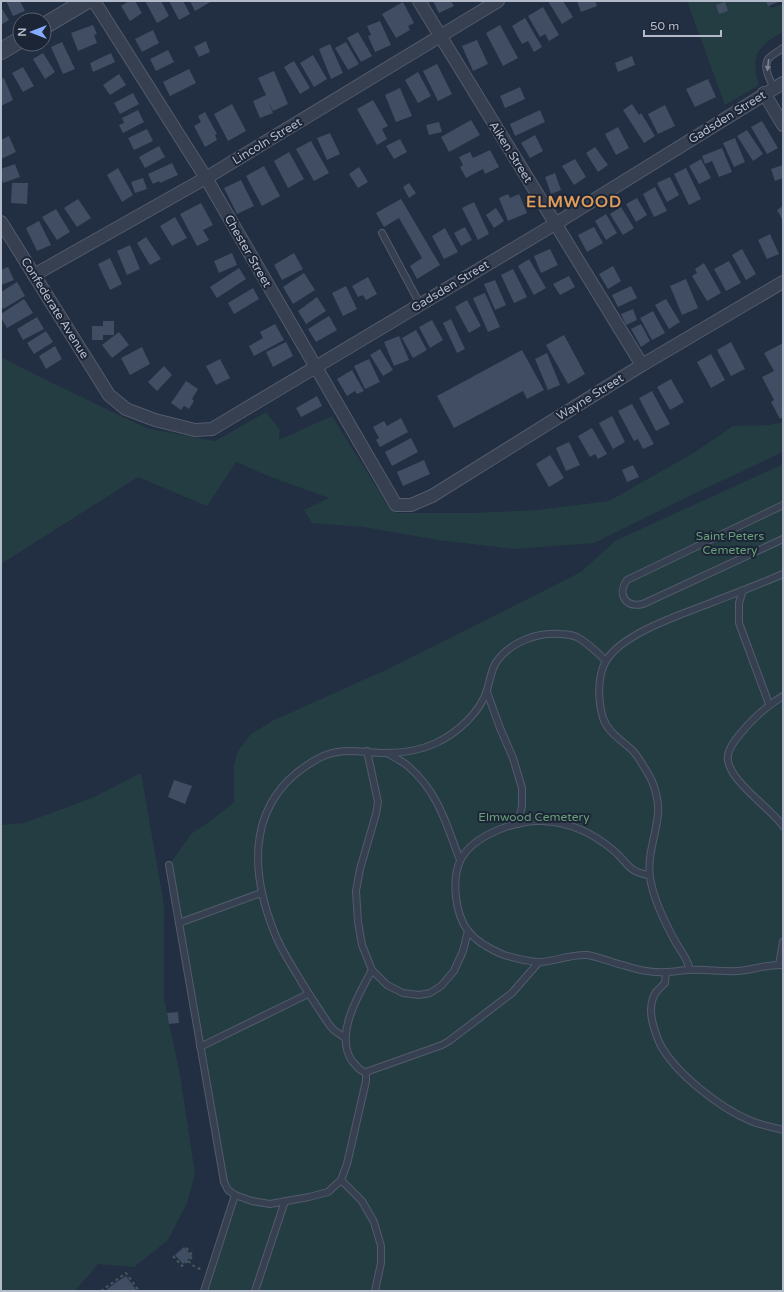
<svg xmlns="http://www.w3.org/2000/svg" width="784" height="1292" viewBox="0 0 784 1292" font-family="'Varela Round',sans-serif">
<rect width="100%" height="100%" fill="#222e41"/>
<g fill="#243d42">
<path d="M687,1H769L771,8L783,4V32C757,46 750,56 759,85L725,105Z"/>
<path d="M1,357L36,375L146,428L215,441L266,412L280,430L279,440L332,416L387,504L396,513H474L537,510L609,501L695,452L733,426L769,425L783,422V452L685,498L594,543L515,549L438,540L364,527L312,523L304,510L329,498L271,477L236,462L207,506L138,477L1,564Z"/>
<path d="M783,464V1291H204L235,1196L228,1190L169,865L191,834L216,817L234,802V765L238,751L251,734L272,721L388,669L581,572L615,541Z"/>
<path d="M141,773L164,905V999L180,1075L195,1174L187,1203L168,1240L134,1267L98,1264L75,1291H1V825L24,823L92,798Z"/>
</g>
<g fill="#414d63">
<path d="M6,1H20L25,11L13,16Z"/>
<path d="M129,1H135L142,13L130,21L121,6Z"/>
<path d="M145,1H161L169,16L157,23Z"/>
<path d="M169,1H183L190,14L179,20Z"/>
<path d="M190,1H212L195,11Z"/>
<path d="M433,1H451L454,6L439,13Z"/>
<path d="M548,1H563L573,17L562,24Z"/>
<path d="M577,1H595L597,6L581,12Z"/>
<path d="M766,1H781L768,6Z"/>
<path d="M403,2L414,23L408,26L410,30L396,38L382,14Z"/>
<path d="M725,2L728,11L719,14L716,5Z"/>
<path d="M1,7L9,20L1,25Z"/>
<path d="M543,7L559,35L549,41L545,34L540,37L528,16Z"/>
<path d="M525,18L542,47L534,52L528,41L522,44L512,26Z"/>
<path d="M380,21L391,45L375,52L368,36L371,35L367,26Z"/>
<path d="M93,25L97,34L94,35L97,43L78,51L71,33Z"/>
<path d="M500,25L518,58L503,66L486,33Z"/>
<path d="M153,30L159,43L142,52L135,39Z"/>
<path d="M358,32L372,56L361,62L347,38Z"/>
<path d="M477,40L488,64L473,71L462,46Z"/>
<path d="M206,41L210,52L199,57L194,47Z"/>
<path d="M62,42L75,69L63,74L51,47Z"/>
<path d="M346,42L359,64L348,70L335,48Z"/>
<path d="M330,44L343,73L331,79L319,49Z"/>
<path d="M168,50L174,62L156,71L150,59Z"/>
<path d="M43,53L55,72L45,79L33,59Z"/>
<path d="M111,53L115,62L93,72L90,63Z"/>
<path d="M313,55L327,79L314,87L300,63Z"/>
<path d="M632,56L635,65L618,72L615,63Z"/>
<path d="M294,61L310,88L300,94L284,67Z"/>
<path d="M437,64L452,94L438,101L423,71Z"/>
<path d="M23,67L34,86L23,92L12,73Z"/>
<path d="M189,69L196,83L170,96L163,82Z"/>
<path d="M274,71L288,104L273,111L268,101L273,113L260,118L253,101L266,95L258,78Z"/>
<path d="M418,72L431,96L418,103L405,80Z"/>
<path d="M119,74L126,85L110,95L103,85Z"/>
<path d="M4,78L13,100L1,106V79Z"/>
<path d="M708,79L716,97L695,107L686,89Z"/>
<path d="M520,87L525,99L505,108L500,96Z"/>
<path d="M400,88L412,116L396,122L385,95Z"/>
<path d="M133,93L139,104L120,114L114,103Z"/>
<path d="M373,100L388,126L382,129L387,139L377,145L357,109Z"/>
<path d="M232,104L246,131L228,141L214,114Z"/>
<path d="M632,104L639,115L641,113L655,136L644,143L623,110Z"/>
<path d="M665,105L675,126L658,134L648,114Z"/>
<path d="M138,110L144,122L123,133L119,125L124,123L122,118Z"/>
<path d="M540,110L545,122L515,136L510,124Z"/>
<path d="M205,112L217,134L215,135L217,140L205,147L194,126L201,122L198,116Z"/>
<path d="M471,120L480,135L449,152L441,137Z"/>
<path d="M762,121L778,148L767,154L751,127Z"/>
<path d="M439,122L442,132L429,135L426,125Z"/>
<path d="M618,127L629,148L616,155L605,134Z"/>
<path d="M147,129L153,141L134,150L128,138Z"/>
<path d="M747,130L763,154L753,161L737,136Z"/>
<path d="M330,133L340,154L327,160L317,138Z"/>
<path d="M535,135L543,151L530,158L521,143Z"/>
<path d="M9,136L16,152L1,159V140Z"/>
<path d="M735,138L745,162L734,167L723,143Z"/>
<path d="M400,139L407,152L394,159L386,146Z"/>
<path d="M311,141L329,173L314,181L296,149Z"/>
<path d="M159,146L165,157L145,168L139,157Z"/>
<path d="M595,147L608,165L598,172L586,153Z"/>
<path d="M722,148L732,172L719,177L712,161L705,164L702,156Z"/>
<path d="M490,150L499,167L485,174L483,169L466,178L460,167L463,165L459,157L470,152L473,158Z"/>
<path d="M289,152L304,179L288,188L274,161Z"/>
<path d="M575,159L586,177L574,185L562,166Z"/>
<path d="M701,159L711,178L699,184L689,166Z"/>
<path d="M172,163L178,175L160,183L159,181L153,184L148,174Z"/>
<path d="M15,164L20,177L3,183L1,176V169Z"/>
<path d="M783,165V178L775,181L771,169Z"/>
<path d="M264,166L280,196L262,206L246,176Z"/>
<path d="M359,167L368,182L358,188L349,174Z"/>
<path d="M118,168L133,195L122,202L107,175Z"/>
<path d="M686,168L701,199L689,205L674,174Z"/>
<path d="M555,173L561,190L551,194L545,177Z"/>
<path d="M670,177L679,195L667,202L657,183Z"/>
<path d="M143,178L147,189L135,193L131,182Z"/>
<path d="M241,180L254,206L237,214L224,188Z"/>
<path d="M12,183H28L27,204L11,203Z"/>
<path d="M409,183L416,193L409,198L403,187Z"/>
<path d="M655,187L667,211L654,217L643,194Z"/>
<path d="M508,194L510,198L519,194L527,213L508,221L499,198Z"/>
<path d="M637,198L647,215L636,222L626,204Z"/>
<path d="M78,199L91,218L77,227L64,208Z"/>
<path d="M401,199L440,265L417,279L410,266L422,258L399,218L384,227L376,213Z"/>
<path d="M474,202L489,234L478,240L462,208Z"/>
<path d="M201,203L213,225L203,230L209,240L197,246L180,214Z"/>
<path d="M783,206V221L777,210Z"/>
<path d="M621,207L634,228L623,235L610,214Z"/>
<path d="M496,208L504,221L494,228L486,215Z"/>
<path d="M56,209L70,232L57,240L42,217Z"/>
<path d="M606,214L617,233L606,240L595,221Z"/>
<path d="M175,217L187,238L172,246L160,226Z"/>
<path d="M39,221L51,245L37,251L26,228Z"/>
<path d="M465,227L472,240L461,246L454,233Z"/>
<path d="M594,227L603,243L587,252L578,235Z"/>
<path d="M445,228L458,252L444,259L432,236Z"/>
<path d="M770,234L779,254L767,259L758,240Z"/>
<path d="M146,237L161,259L150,265L137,243Z"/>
<path d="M130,245L140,269L127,275L117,251Z"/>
<path d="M550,249L558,265L541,273L534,256Z"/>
<path d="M742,249L756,274L746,280L732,255Z"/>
<path d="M232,253L237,265L219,273L214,261Z"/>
<path d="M294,253L303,269L282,280L274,265Z"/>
<path d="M110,258L122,284L110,290L98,264Z"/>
<path d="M529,259L546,288L534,295L518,266Z"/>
<path d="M729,261L741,283L726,291L714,269Z"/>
<path d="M704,263L721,293L707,301L692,276L697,273L695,269Z"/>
<path d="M613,266L621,281L608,289L599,274Z"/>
<path d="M8,267L14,280L1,285V270Z"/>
<path d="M239,268L246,279L217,298L210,287Z"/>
<path d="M513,269L527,297L514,303L501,275Z"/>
<path d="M304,273L315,290L293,304L283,287Z"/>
<path d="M569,276L575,287L560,295L553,284Z"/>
<path d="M368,277L377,294L366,300L363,295L358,297L352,286Z"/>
<path d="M686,279L698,308L682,315L670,286Z"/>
<path d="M495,280L506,305L495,310L484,284Z"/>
<path d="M17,282L25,296L3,309L1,306V292Z"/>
<path d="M346,286L357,309L343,316L332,293Z"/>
<path d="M631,286L637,298L618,307L612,295Z"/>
<path d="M253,288L259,299L234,314L228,303Z"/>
<path d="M485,293L500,327L488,332L473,298Z"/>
<path d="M317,297L326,311L306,324L298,311Z"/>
<path d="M24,299L33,313L7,328L1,318V314Z"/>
<path d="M666,299L680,322L669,329L655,305Z"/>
<path d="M467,300L481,326L469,333L455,307Z"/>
<path d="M633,309L637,320L626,325L621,314Z"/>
<path d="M653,311L665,333L652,340L640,318Z"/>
<path d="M329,316L337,330L316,342L308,329Z"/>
<path d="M37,317L44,329L23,340L17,329Z"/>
<path d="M451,319L465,349L457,353L443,323Z"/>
<path d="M432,320L443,340L430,348L419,327Z"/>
<path d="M103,321H114V335H103V340H92V326H103Z"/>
<path d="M275,324L284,340L254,356L249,346L263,338L260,332Z"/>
<path d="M641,324L650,341L641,347L631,329Z"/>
<path d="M416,330L427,350L413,358L402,338Z"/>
<path d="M46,331L53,342L34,354L27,343Z"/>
<path d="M119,332L129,345L112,358L102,345Z"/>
<path d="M564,335L585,374L568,384L546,345Z"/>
<path d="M399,336L409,360L394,366L384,342Z"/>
<path d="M286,342L293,356L273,367L266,352Z"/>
<path d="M731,342L745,369L731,376L717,350Z"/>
<path d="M783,343V417L780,419L771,402L774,400L762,377L774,371L764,353Z"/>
<path d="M55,346L62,359L46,369L39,356Z"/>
<path d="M142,347L150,364L130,375L121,358Z"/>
<path d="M380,349L393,370L383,376L370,355Z"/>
<path d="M522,350L544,390L527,399L523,391L454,428L437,396Z"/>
<path d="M547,353L560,385L548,390L535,359Z"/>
<path d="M711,354L725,380L711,388L697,362Z"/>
<path d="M220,359L230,378L216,385L206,366Z"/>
<path d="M369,359L380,382L365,389L354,366Z"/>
<path d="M164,366L172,375L157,391L148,382Z"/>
<path d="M352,370L364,391L357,394L355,391L347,396L337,379Z"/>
<path d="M671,379L684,402L670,410L657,387Z"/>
<path d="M186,381L198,389L192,399L194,401L189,409L184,406L181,410L171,403Z"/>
<path d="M652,391L670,424L656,431L639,398Z"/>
<path d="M317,396L322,406L301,417L296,408Z"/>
<path d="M632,404L654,444L643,449L638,439L634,441L618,411Z"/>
<path d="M612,416L625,442L613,449L599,423Z"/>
<path d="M401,418L408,432L380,447L376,440L379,438L373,427L384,421L387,426Z"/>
<path d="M592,428L607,454L598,459L595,454L590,457L578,436Z"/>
<path d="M411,438L418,452L392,466L385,452Z"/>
<path d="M569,442L580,465L566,471L556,448Z"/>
<path d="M550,455L564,478L549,487L536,464Z"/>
<path d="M424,460L430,474L403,486L397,472Z"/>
<path d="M633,465L639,477L627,482L622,470Z"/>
<path d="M174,780L192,786L185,804L168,797Z"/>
<path d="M178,1012L179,1023L169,1024L167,1013Z"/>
<path d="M184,1247L192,1256L183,1264L175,1255Z"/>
<path d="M126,1276L137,1291H105L115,1283Z"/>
</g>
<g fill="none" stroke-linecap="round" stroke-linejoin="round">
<g stroke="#525b6b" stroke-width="8">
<g id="service">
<path d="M774,88C770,80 762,66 769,58C773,54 779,51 783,48"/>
<path d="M382,233L420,304"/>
<path d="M783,505L627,580C617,594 625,608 643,604L783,539"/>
<path d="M743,590L739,603V623L769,704"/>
<path d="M487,692L500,728L513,758L522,788V806L518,824"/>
<path d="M783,696C765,707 753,718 740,734C735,740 729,748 728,755C724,778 771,808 783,826"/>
<path d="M367,751L378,802L376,814L360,869L356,891L358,922L362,945L372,970L387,985L403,993L419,995L430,993L441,986L454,971L463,951L468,931"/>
<path d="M387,753C394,757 402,761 408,766C439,793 446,824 460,860"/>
<path d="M169,865L224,1182L228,1190L235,1195L252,1201L270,1204L309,1197L328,1192L341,1180L347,1164L366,1081V1072"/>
<path d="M649,875C627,872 628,862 613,850C593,833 568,822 542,821C516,820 474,835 461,859C451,878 455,914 468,931C476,941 492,950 504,955C514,958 527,961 538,962C554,962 570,954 587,955C600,957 613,963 626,966C638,970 652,973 666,972C674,972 682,970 690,970C706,969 722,972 737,971C753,970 767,964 783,965"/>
<path d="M179,923L261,893"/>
<path d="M779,965L783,942"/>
<path d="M372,970C359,994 334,1035 352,1061C357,1066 359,1071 366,1072L442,1045L449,1041L512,993L539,962"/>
<path d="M690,970C687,957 681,952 675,941C664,921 653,899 650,877C647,856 656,835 658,814C659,803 656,791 652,781C649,775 638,756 633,751C622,740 608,733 603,718C598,701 597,676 606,661C622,633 683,614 713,602C736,593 760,584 783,574"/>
<path d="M666,972L665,983C662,986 659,989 656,992C650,1001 650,1014 653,1024C655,1031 657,1038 660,1044C676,1074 720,1108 751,1121C761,1125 772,1127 783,1130"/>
<path d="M345,1038C342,1035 337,1033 334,1030C330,1027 327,1021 324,1017C315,1003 306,990 298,976C290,963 281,949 275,934C248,867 247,797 319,758C343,746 361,753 386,753C402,753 421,750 436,743C457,733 480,713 487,690C490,681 491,669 497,661C511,642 537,632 560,634C566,634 572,635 577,637C588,643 597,652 606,661"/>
<path d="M200,1047L308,994"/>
<path d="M341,1180L362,1201L374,1222L381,1246V1263L375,1291"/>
<path d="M204,1291L235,1195"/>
<path d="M255,1291L285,1201"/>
</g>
</g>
<g stroke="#525b6b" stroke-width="14">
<g id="minor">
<path d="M94,1L206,178L396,505H411L432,496L642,365L783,282"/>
<path d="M419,1L642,365"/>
<path d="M764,93L783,125"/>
<path d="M1,222L109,395L126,409L155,420L195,430L212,429L555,224L783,83"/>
<path d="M34,275L211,175L498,1"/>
</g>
</g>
<g stroke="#525b6b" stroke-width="18">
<g id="tertiary">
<path d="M44,26L86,1"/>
<path d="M1,51L20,40"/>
</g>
</g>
<g stroke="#435a5f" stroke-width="2" stroke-dasharray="3 3" stroke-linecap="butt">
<path d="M173,1256L182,1266L193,1256L185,1246"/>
<path d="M188,1261L195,1267L203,1270"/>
<path d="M101,1291L126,1273L139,1291"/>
</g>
<use href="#service" stroke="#374051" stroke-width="6"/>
<use href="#minor" stroke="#374051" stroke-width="12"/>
<use href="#tertiary" stroke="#374051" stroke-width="16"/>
</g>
<defs><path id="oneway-solid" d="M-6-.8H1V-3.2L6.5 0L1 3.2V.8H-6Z"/></defs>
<use fill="#7b8494" href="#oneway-solid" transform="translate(768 65) rotate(97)"/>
<g text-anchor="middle" stroke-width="4" stroke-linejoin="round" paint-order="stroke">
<g font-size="12" fill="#b3bbcb" stroke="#1c2536">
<text transform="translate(727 117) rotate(-32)" y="4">Gadsden Street</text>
<text transform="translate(267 141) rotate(-31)" y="4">Lincoln Street</text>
<text transform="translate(511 152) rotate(58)" y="4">Aiken Street</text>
<text transform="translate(248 251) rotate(60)" y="4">Chester Street</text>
<text transform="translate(450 286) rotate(-31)" y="4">Gadsden Street</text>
<text transform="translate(55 308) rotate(58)" y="4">Confederate Avenue</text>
<text transform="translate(590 397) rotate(-32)" y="4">Wayne Street</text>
</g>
<g font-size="12" fill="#689e78" stroke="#1c2536">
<text x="730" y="540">Saint Peters<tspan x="730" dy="14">Cemetery</tspan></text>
<text x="534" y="821">Elmwood Cemetery</text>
</g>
<g font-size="16" font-weight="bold" letter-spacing="1" fill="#df9c5b" stroke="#1c2536">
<text x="574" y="207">ELMWOOD</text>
</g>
</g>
<rect width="784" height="1292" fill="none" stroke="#b3bbcb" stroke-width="4"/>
<g transform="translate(32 32) rotate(270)"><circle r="19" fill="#1c2536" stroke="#586172"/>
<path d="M0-3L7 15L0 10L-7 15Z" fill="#84acff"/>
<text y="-6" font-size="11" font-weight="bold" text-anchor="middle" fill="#b3bbcb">N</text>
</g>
<path d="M644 30v6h77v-6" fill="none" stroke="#b3bbcb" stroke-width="2"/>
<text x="650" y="30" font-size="12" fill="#b3bbcb" stroke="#1c2536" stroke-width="3" paint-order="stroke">50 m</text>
</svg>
